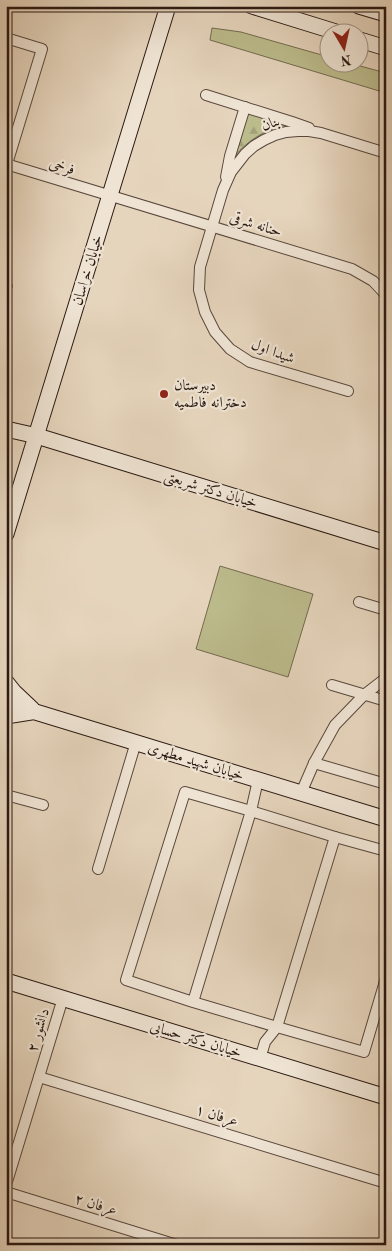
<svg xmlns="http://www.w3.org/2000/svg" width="392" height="1251" viewBox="0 0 392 1251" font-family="'Old Standard TT',Amiri,serif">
<defs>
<pattern id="forest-firs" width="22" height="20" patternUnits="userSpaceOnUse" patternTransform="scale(1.25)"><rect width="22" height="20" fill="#bcbb8c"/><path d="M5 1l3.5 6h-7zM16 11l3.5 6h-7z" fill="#a2a078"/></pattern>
</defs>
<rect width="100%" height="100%" fill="#e6d5bd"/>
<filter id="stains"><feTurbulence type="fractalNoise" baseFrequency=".004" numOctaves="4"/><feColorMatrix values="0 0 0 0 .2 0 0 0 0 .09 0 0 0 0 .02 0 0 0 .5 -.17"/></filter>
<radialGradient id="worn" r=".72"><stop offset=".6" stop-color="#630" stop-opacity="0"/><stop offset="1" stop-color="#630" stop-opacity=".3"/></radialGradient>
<g fill="#bcbb8c" stroke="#736a4f">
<path d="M212,28L241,32L329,57L330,62L349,63L386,73V93L210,40Z"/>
<path d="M220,566L313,594L288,677L196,649Z"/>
</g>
<path fill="url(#forest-firs)" stroke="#736a4f" d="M248,112L291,125C268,127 248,140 234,157Z"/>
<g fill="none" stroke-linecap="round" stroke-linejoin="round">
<g stroke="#59483d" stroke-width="12">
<g id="street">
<path d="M6,38L42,49L6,167"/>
<path d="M206,95L292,122L309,128"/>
<path d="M6,164L352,269L373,281L386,295"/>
<path d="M226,177L230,156L245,107"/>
<path d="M6,286H7"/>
<path d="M348,391L250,362L230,349L215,332L205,312L199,290L200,267L223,190L231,172L245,154L254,146L264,140L275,135L286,132L298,131H309L321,133L386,153"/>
<path d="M359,602L386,610"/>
<path d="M332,685L386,701"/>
<path d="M314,763L386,784"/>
<path d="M258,780L251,811L335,837L386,851"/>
<path d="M301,793L314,763L335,725L364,695L386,678"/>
<path d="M6,795L43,805"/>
<path d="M335,837L277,1027L364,1052L386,978"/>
<path d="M98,869L136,742"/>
<path d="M193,1002L251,811L185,792L126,980L193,1002L277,1027L265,1042L260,1059"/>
<path d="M39,1077L386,1183"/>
<path d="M6,1185L63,998"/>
<path d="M6,1192L177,1245"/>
</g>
</g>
<g stroke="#2a1912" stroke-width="17">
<g id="secondary">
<path d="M252,6L336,32"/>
<path d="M359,6L386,14"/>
<path d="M360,40L386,48"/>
<path d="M6,429L37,436L386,543"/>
<path d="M6,534L168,6"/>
<path d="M6,682L14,692L32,709"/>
<path d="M6,703L386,819"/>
<path d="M6,716L31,712"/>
<path d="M6,981L386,1097"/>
</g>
</g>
<use href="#street" stroke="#efe4d4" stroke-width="10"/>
<use href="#secondary" stroke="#efe4d4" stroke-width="15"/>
</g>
<circle fill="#8f2418" stroke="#efe4d4" stroke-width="2" cx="164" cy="394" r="5"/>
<g text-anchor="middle" stroke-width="4.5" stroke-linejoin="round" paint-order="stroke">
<g font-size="15" fill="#2a1912" stroke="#efe4d4">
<text transform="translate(270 123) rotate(-20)" y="5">بنان</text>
<text transform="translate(62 166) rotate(17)" y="5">فرخی</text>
<text transform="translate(256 224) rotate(17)" y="5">حنانه شرقی</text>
<text transform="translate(87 270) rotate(-73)" y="5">خیابان خراسان</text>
<text transform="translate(273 351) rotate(20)" y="5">شیدا اول</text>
<text transform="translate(211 489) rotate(17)" y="5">خیابان دکتر شریعتی</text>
<text transform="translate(196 761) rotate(17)" y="5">خیابان شهید مطهری</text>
<text transform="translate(38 1030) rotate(-73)" y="5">دانشور ۲</text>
<text transform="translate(196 1039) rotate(17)" y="5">خیابان دکتر حسابی</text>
<text transform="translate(217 1115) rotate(17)" y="5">عرفان ۱</text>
<text transform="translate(96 1204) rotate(17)" y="5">عرفان ۲</text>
</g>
<g font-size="15" fill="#2a1912" stroke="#efe4d4" text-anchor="start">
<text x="174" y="390">دبیرستان<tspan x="174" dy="17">دخترانه فاطمیه</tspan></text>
</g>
</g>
<rect width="392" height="1251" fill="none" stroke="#e6d5bd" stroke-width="25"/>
<rect x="8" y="8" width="377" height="1236" fill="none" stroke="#2a1912" stroke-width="2.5"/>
<rect x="12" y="12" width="367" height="1226" fill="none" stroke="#2a1912"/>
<g transform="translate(344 48) rotate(171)"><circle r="24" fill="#efe4d4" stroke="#a09386"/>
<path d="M0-4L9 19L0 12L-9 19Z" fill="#8f2418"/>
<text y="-8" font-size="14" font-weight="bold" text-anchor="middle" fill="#2a1912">N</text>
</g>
<rect width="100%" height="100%" filter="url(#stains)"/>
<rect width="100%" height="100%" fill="url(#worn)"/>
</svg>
